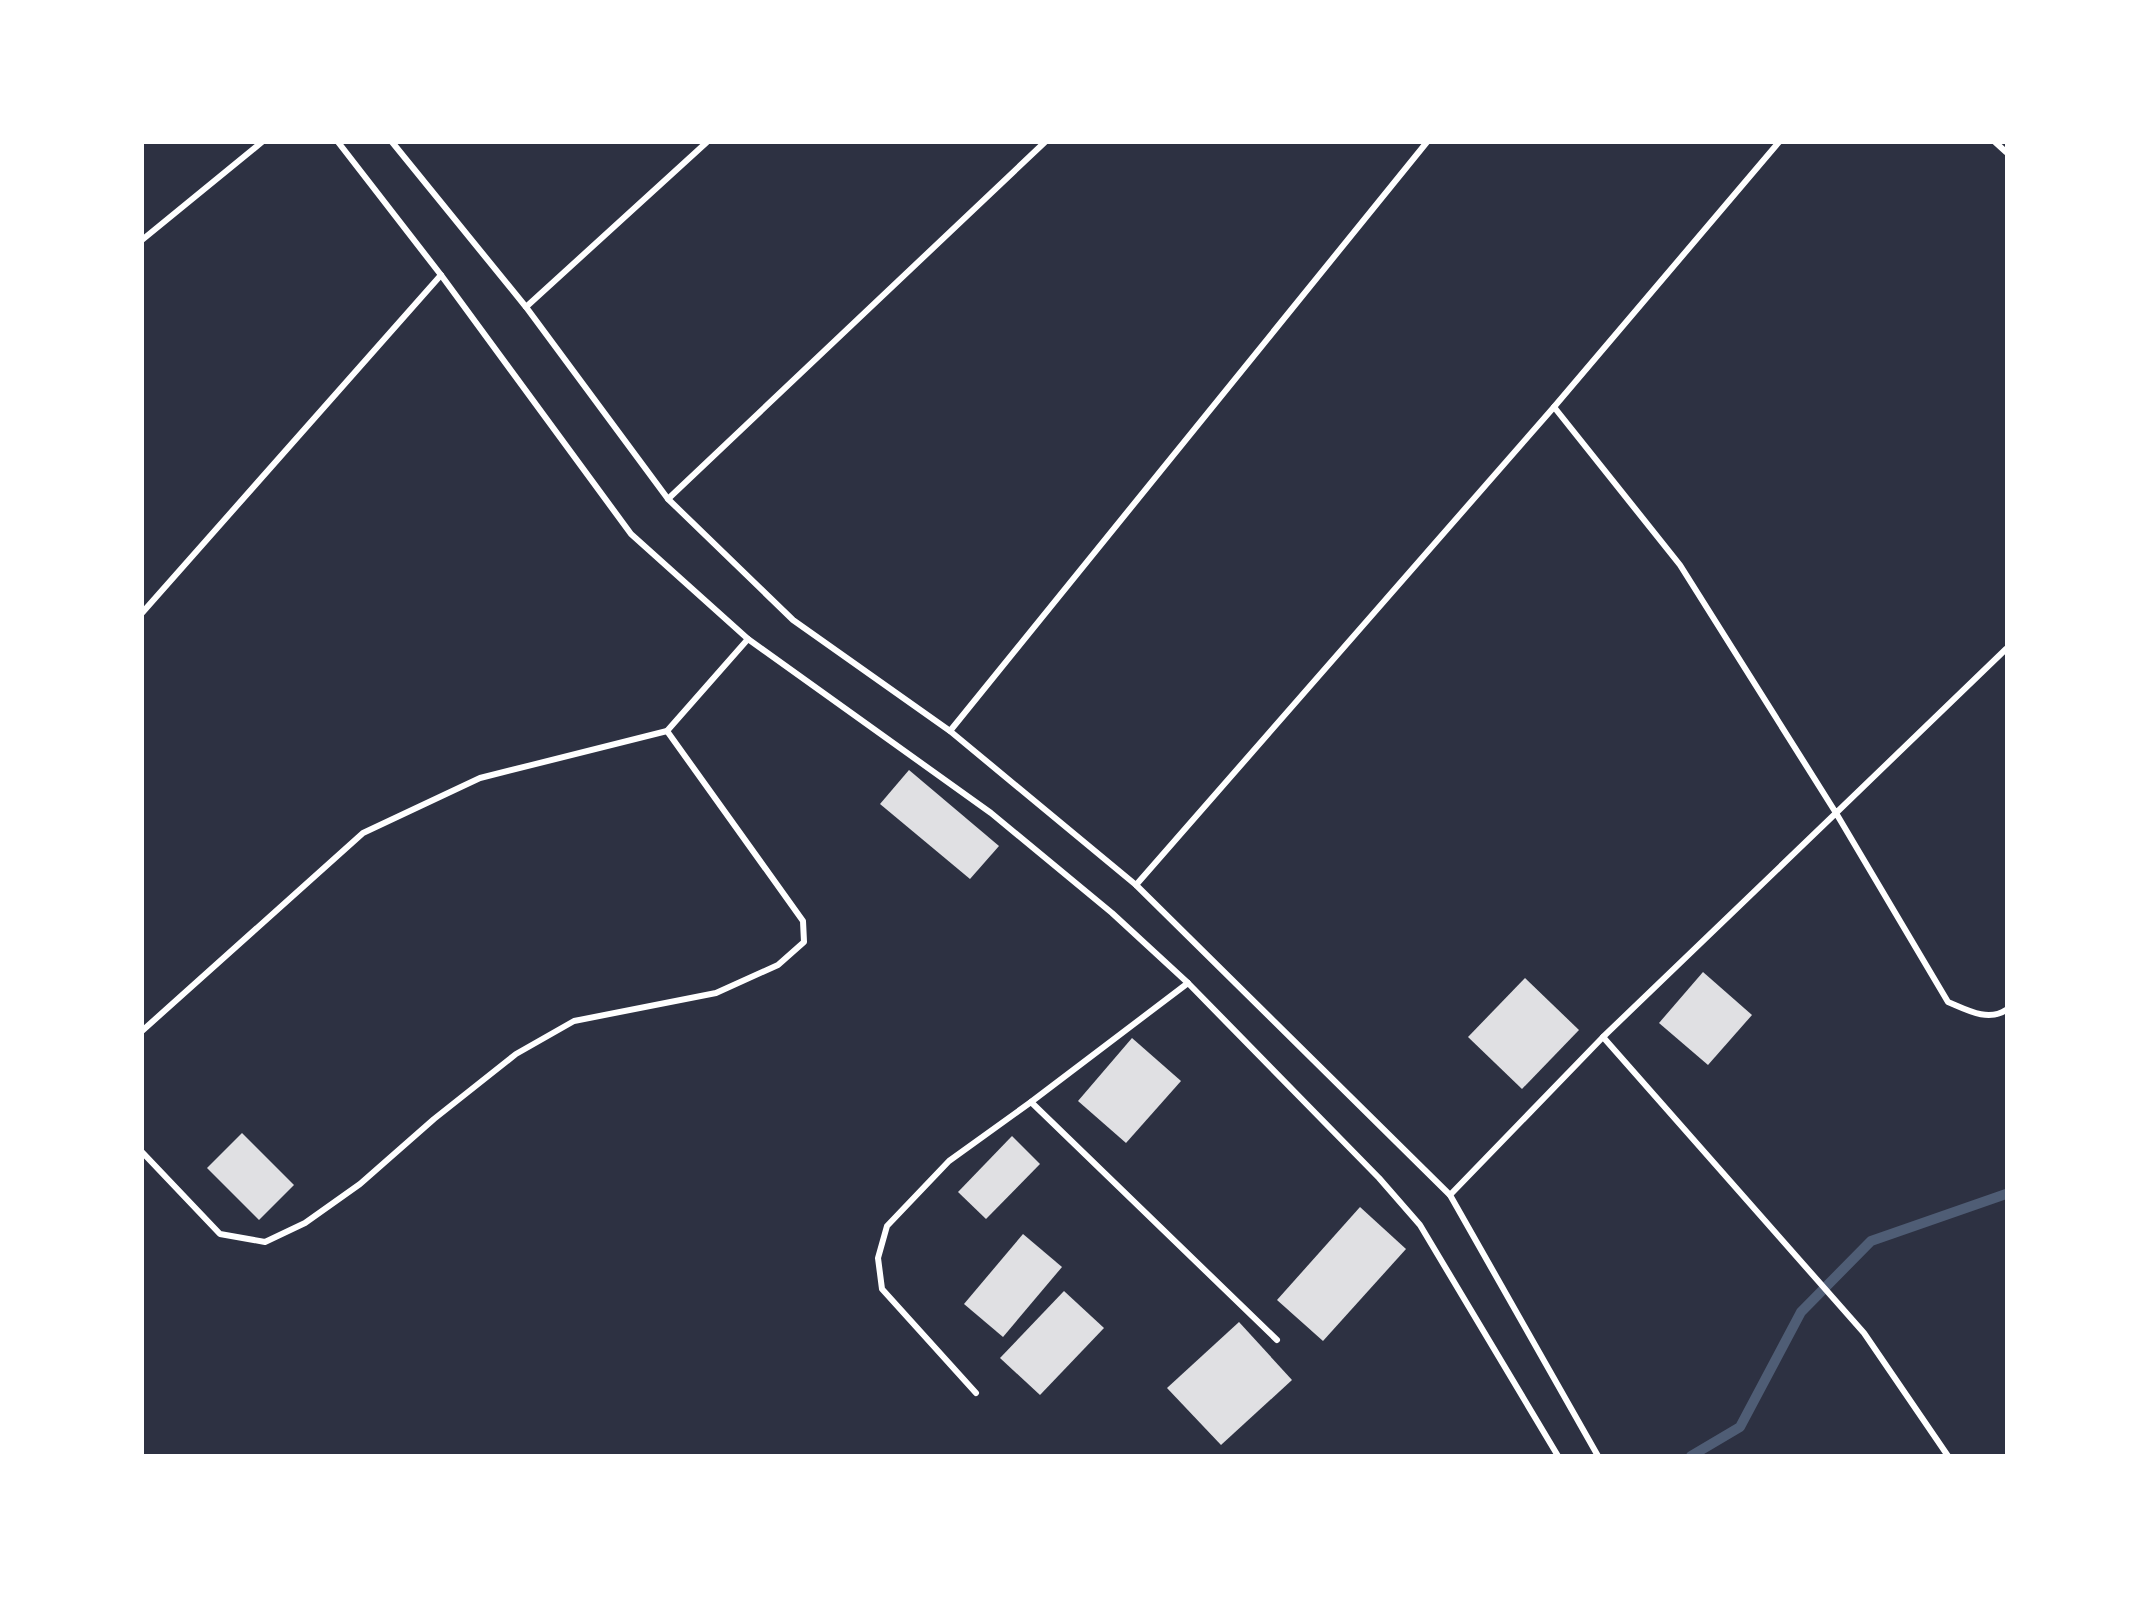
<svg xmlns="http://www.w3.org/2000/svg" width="2149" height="1598" viewBox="0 0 2149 1598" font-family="'Asap Condensed',sans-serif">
<rect width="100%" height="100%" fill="#2d3142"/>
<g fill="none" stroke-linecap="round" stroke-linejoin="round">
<path stroke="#4f5d75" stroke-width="10" d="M1691,1456L1740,1427L1801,1312L1871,1241L2006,1194"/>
</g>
<g fill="#e0e0e3">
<path d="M909,770L999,846L970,879L880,804Z"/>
<path d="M1703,972L1752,1015L1708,1065L1659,1023Z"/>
<path d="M1525,978L1579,1030L1522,1089L1468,1037Z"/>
<path d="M1132,1038L1181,1081L1126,1143L1078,1101Z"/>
<path d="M242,1133L294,1185L259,1220L207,1168Z"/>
<path d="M1012,1136L1040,1164L986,1219L958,1192Z"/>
<path d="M1360,1207L1406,1249L1323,1341L1277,1300Z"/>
<path d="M1023,1234L1062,1267L1003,1337L964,1304Z"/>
<path d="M1064,1291L1104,1328L1040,1395L1000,1358Z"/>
<path d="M1239,1322L1292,1380L1221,1445L1167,1388Z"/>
</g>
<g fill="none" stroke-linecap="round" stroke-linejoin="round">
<g stroke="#fff" stroke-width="6">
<path d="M338,142L441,275L631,534L748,639L991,813L1112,913L1188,983L1379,1178L1420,1225L1558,1456"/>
<path d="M392,142L526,307L668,499L793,620L950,731L1136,885L1450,1195L1598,1456"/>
<path d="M1995,142L2006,152"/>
<path d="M142,240L262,142"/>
<path d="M526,307L707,142"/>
<path d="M1554,407L1779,142"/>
<path d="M668,499L1045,142"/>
<path d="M142,613L441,275"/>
<path d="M950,731L1427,142"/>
<path d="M1136,885L1554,407L1680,565L1836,813L2006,649"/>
<path d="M142,1031L363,833L480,778L667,731L748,639"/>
<path d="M1603,1037L1864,1333L1948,1456"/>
<path d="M1031,1102L1277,1340"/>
<path d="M142,1152L220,1234L265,1242L305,1223L360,1184L434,1119L516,1054L574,1021L716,993L778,965L804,942L803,921L667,731"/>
<path d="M1450,1195L1603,1037L1836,813L1948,1002C1967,1010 1988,1022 2006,1010"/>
<path d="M976,1393L882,1289L878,1258L887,1226L949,1161L1031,1102L1188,983"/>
</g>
</g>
<rect width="2149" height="1598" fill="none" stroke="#ffffff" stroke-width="288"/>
</svg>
